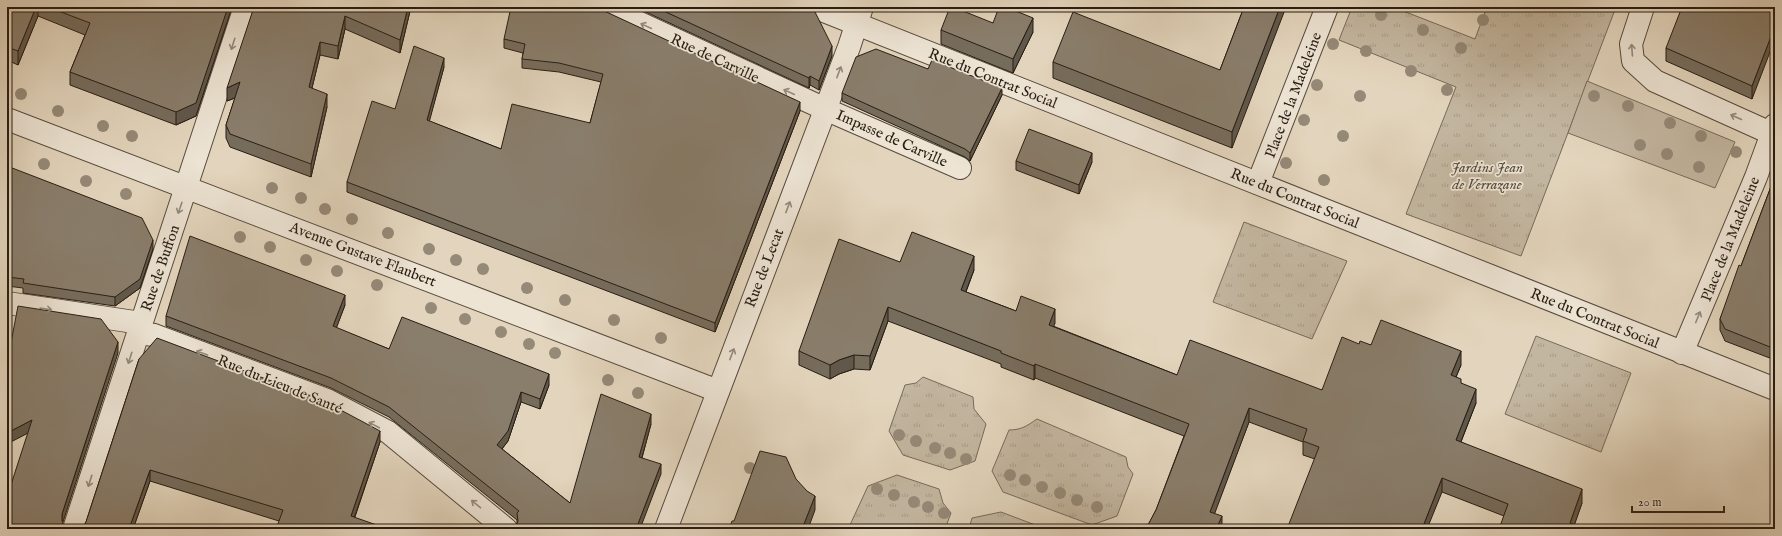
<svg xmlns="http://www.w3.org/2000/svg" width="1782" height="536" viewBox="0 0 1782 536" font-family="'IM FELL English',serif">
<defs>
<pattern id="grass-tufts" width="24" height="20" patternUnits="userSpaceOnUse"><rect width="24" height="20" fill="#c3b6a0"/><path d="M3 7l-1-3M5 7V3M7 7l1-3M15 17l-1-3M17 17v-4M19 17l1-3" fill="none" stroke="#a89c89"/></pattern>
</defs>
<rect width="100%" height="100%" fill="#e3d5bd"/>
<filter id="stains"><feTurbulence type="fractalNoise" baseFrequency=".005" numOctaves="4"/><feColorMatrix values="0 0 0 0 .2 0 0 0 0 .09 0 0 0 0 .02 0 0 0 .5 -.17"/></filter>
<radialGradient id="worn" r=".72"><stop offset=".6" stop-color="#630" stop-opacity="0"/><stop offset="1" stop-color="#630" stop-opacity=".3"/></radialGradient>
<g fill="url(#grass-tufts)" stroke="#766a5a">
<path d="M1352,7H1393L1475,39L1487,7H1616L1521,256L1406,214L1456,87L1339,40Z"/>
<path d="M1244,222L1347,261L1312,339L1213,302Z"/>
<path d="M1536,336L1631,373L1601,452L1505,414Z"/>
<path d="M923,377L973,397L974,409L986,424L975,461L950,470L903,455L889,431L905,385L916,383Z"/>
<path d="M1037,419L1126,457L1128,467L1133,474L1117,516L1092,525L1003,492L992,471L1009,430C1021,430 1027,426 1037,419Z"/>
<path d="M897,475L939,489L943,503L951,513L945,529H855L850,525L868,486Z"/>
<path d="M1001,512L1046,529H969L972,518Z"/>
</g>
<path fill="#c3b6a0" stroke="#766a5a" d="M1587,81L1735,142L1715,188L1568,133Z"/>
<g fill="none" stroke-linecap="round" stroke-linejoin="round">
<g stroke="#574b3e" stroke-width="24">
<g id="minor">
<path d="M605,7L825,109L960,168"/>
<path d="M814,7L1775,389"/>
<path d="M1643,7L1631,44L1633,61L1655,81L1775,135"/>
<path d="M7,119L718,391"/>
<path d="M1258,183L1327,7"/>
<path d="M7,303L141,323"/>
<path d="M138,333L154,335L327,400L388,432L506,529"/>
<path d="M1682,353L1756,177L1775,125"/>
<path d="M74,529L245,7"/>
<path d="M666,529L849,47L862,7"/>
</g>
</g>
<use href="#minor" stroke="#ede4d4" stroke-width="22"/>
</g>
<g fill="#958977">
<circle cx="1381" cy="15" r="6"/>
<circle cx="1483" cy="20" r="6"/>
<circle cx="1423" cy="30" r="6"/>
<circle cx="1333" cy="44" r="6"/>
<circle cx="1461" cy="48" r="6"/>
<circle cx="1366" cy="51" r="6"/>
<circle cx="1411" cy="71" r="6"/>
<circle cx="1317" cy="85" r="6"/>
<circle cx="1447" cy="90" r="6"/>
<circle cx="21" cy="94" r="6"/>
<circle cx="1360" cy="96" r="6"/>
<circle cx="1594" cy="96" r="6"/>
<circle cx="1628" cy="106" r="6"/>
<circle cx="58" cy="111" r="6"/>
<circle cx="1304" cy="120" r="6"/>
<circle cx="1670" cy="123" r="6"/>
<circle cx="103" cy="126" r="6"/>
<circle cx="132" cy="136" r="6"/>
<circle cx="1343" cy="136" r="6"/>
<circle cx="1701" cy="136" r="6"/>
<circle cx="1640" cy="145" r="6"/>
<circle cx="1736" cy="152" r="6"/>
<circle cx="1667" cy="154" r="6"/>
<circle cx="1286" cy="163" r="6"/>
<circle cx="44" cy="164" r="6"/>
<circle cx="1699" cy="167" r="6"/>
<circle cx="1324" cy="180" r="6"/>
<circle cx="86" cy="181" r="6"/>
<circle cx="272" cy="188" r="6"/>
<circle cx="126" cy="194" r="6"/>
<circle cx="301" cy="198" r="6"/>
<circle cx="325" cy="209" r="6"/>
<circle cx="352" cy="219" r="6"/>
<circle cx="388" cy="233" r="6"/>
<circle cx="240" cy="237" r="6"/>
<circle cx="270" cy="247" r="6"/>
<circle cx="429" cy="249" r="6"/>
<circle cx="306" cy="260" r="6"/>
<circle cx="456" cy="260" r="6"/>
<circle cx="483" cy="269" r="6"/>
<circle cx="337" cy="271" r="6"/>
<circle cx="377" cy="285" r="6"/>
<circle cx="527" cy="288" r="6"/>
<circle cx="565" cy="300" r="6"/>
<circle cx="431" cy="308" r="6"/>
<circle cx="465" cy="319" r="6"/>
<circle cx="614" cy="320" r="6"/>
<circle cx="501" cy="332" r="6"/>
<circle cx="661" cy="338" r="6"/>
<circle cx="529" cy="344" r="6"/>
<circle cx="555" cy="353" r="6"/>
<circle cx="608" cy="380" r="6"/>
<circle cx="638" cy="393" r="6"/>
<circle cx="899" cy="435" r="6"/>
<circle cx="916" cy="441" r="6"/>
<circle cx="935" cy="448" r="6"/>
<circle cx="950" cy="453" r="6"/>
<circle cx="966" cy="459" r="6"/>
<circle cx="750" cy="468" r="6"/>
<circle cx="1010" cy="475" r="6"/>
<circle cx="1025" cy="480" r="6"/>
<circle cx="1042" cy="487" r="6"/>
<circle cx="877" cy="489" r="6"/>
<circle cx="1060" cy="493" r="6"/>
<circle cx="894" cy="495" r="6"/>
<circle cx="1077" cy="500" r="6"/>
<circle cx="914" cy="502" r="6"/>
<circle cx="928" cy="507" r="6"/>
<circle cx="1097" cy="507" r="6"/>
<circle cx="944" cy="513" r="6"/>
</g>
<g fill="#766c5c" stroke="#281d13">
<path d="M7,7H232L196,116L176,125L70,85V72L85,35L38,16L18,65L7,60Z"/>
<path d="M254,7H411L400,53L345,29L338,59L320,55L312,88L327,107L311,177L230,147L226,138V125L235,98L227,101Z"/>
<path d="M635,7H807L832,56L819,90L810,85L809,88Z"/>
<path d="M1244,7L1232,148L1053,78V62L1220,70Z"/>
<path d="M1775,7L1752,99L1666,61V48Z"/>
<path d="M600,9L800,111L715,332L347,192V182L395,109L444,67L429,121L501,149L590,123L601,82L559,72L522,68V59L523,53L504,48V39Z"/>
<path d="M993,23L1033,32L1013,73L941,44V30Z"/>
<path d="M928,69L1002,95L970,161L965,157L842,101V93Z"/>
<path d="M1016,161L1092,162L1079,194L1016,170Z"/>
<path d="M7,166L153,249L140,288L115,306L23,293V288L7,286Z"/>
<path d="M1775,176V360L1725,341L1720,330V319L1741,266Z"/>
<path d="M900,262L974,270L966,292L1016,311L1055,323L1053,326L1177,375L1322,390L1359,344L1371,345L1461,365L1456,377L1461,383L1476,403L1461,442L1582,503L1574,525L1504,516L1442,492L1315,459L1303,455V442L1249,422L1214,513L1148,525L1156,510L1184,436L1035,378L1034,380L1001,367V364L888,321L870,370L854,369L839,374L830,379L799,365V351Z"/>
<path d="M345,305L336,328L389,349L549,385L540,409L521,402L508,441L502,449L570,503L651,424L642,458L661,474L516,526L517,524V520L389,417L331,388L166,326V316Z"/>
<path d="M139,359L380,442L355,517L279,521L150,481L133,529H79L83,527L86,522Z"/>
</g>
<g fill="#60584b" stroke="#281d13">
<path d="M36,7H38V16L18,65V51Z"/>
<path d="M228,7H232L196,116L176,125V112Z"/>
<path d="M408,7H411L400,53V40Z"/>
<path d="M1280,7H1286L1232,148V132Z"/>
<path d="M345,16V29L338,59V46Z"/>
<path d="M1033,18V32L1013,73V59Z"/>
<path d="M1775,26V39L1752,99V86Z"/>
<path d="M320,42V55L309,100V87Z"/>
<path d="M832,46V56L819,90V81Z"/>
<path d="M444,58V67L427,130V120Z"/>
<path d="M810,76V85L809,88V78Z"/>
<path d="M240,82V96L227,101V88Z"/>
<path d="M1002,88V95L970,161V153Z"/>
<path d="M327,94V107L311,177V164Z"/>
<path d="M800,102V111L715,332V323Z"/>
<path d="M1092,153V162L1079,194V185Z"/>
<path d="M153,240V249L140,288L115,306V297Z"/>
<path d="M974,256V270L961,304V290Z"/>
<path d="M345,295V305L333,337V326Z"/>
<path d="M888,307V321L870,370V356Z"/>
<path d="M1055,309V323L1049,339V325Z"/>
<path d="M118,342V353L62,525V514Z"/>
<path d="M1461,351V365L1451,389V375Z"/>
<path d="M854,355V369L839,374L830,379V365L839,360Z"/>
<path d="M1035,364V378L1034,380V366Z"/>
<path d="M549,374V385L540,409V399Z"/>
<path d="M1476,389V403L1456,454V440Z"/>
<path d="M521,392V402L508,441L497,455V445Z"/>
<path d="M1249,408V422L1210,526V512Z"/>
<path d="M651,414V424L639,468V457Z"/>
<path d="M32,420V431L7,444V433Z"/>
<path d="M380,431V442L351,527V516Z"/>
<path d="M661,464V474L640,529H636Z"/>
<path d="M150,470V481L133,529H129Z"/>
<path d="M1442,478V492L1427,529H1422Z"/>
<path d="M1582,489V503L1573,529L1570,523Z"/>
<path d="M815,496V510L808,529H802Z"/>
<path d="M1222,516V529L1218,525Z"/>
</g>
<g fill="#897d6b" stroke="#281d13">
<path d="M7,7H36L18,51L7,47Z"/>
<path d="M48,7H228L196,103L176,112L70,72L90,23Z"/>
<path d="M254,7H408L400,40L345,16L338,46L320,42L309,87L327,94L311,164L230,134L226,125L240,82L227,88Z"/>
<path d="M511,7H597L600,9L800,102L715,323L347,182L372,101L395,109L414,46L444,58L427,120L501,149L512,104L590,123L603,74L559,63L522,59L525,44L504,39Z"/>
<path d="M655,7H807L815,12L832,46L819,81L810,76L809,78Z"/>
<path d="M950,7H953L993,23L999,7H1006L1033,18L1013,59L941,30Z"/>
<path d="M1244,7H1280L1232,132L1053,62L1073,12L1220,70Z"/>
<path d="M1682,7H1775V26L1752,86L1666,48Z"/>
<path d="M876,49L928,69L932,60L1002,88L970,153L965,149L842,93L856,57Z"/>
<path d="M1029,129L1092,153L1079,185L1016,161Z"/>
<path d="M7,166L142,218L153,240L140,279L115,297L23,283L24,279L7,277Z"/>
<path d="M1775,176V349L1725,329L1720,319L1739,265L1741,266Z"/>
<path d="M912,232L974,256L961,290L1016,311L1021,296L1055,309L1049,325L1177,375L1190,340L1322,390L1342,337L1359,344L1360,341L1371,345L1381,320L1461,351L1451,375L1461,379V383L1476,389L1456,440L1582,489L1570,523L1585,529H1499L1508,504L1442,478L1422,529H1287L1319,447L1303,441L1307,429L1249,408L1210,512L1222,516L1218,525L1227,529H1145L1146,524L1148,525L1156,510L1189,424L1035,364L1034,366L1001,353V351L888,307L870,356L854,355L839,360L830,365L799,351L839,239L900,262Z"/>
<path d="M190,236L345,295L333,326L389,349L402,317L549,374L540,399L521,392L508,431L497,445L570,503L601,394L651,414L639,457L661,464L636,529H512L516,526L518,521L517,513L519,511L389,407L331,378L166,316Z"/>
<path d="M18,306L101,319L118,342L62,514V521L64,526L69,529H7V497L32,420L7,433V347L10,348Z"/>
<path d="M157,338L322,400L380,431L351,516L388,529H276L283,510L150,470L129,529H79L83,527L86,522L139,359Z"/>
<path d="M760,451L786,457L796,479L807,491L815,496L802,529H729L732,521H734Z"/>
</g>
<defs><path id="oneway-shaft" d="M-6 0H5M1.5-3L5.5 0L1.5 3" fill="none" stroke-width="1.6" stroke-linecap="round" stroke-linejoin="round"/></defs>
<g stroke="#948a7d">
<use href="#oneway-shaft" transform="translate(646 26) rotate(-155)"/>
<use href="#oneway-shaft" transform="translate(233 44) rotate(108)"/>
<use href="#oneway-shaft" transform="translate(1632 50) rotate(-94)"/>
<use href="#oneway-shaft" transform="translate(839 72) rotate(-69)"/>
<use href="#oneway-shaft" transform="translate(789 92) rotate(-155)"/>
<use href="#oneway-shaft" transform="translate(1736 117) rotate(-156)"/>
<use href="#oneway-shaft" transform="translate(788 207) rotate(-69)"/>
<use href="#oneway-shaft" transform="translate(180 208) rotate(109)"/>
<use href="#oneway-shaft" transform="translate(46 309) rotate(8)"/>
<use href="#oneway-shaft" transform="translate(1698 317) rotate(-68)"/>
<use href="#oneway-shaft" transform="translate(202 353) rotate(-160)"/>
<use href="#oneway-shaft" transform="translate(732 354) rotate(-69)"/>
<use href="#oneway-shaft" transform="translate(130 358) rotate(108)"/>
<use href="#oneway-shaft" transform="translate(374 425) rotate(-152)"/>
<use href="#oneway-shaft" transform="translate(90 481) rotate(108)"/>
<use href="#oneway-shaft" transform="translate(476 504) rotate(-141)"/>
</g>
<g text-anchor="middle" stroke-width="3.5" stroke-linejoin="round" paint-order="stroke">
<g font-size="15" fill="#281d13" stroke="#ede4d4">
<text transform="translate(715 58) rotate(25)" y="5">Rue de Carville</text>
<text transform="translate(993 78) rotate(22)" y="5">Rue du Contrat Social</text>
<text transform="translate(1293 95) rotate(-69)" y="5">Place de la Madeleine</text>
<text transform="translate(892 138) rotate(24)" y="5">Impasse de Carville</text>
<text transform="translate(1295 198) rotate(22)" y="5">Rue du Contrat Social</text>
<text transform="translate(1730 239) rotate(-68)" y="5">Place de la Madeleine</text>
<text transform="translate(363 254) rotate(21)" y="5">Avenue Gustave Flaubert</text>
<text transform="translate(160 268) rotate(-71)" y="5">Rue de Buffon</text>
<text transform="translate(764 268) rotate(-69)" y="5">Rue de Lecat</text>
<text transform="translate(1595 318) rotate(22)" y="5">Rue du Contrat Social</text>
<text transform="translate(280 384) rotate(22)" y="5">Rue du Lieu de Santé</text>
</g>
<g font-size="15" font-style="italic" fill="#564b3d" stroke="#ede4d4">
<text x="1487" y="172">Jardins Jean<tspan x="1487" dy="17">de Verrazane</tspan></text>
</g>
</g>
<rect width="1782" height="536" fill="none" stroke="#e3d5bd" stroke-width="24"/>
<rect x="8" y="8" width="1766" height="520" fill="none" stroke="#281d13" stroke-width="2"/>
<rect x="12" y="12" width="1758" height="512" fill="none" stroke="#281d13"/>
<path d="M1632 506v6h92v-6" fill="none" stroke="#281d13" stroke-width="2"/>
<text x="1638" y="506" font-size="12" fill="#281d13" stroke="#ede4d4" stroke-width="3" paint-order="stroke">20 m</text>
<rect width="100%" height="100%" filter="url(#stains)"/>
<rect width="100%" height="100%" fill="url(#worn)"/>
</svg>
